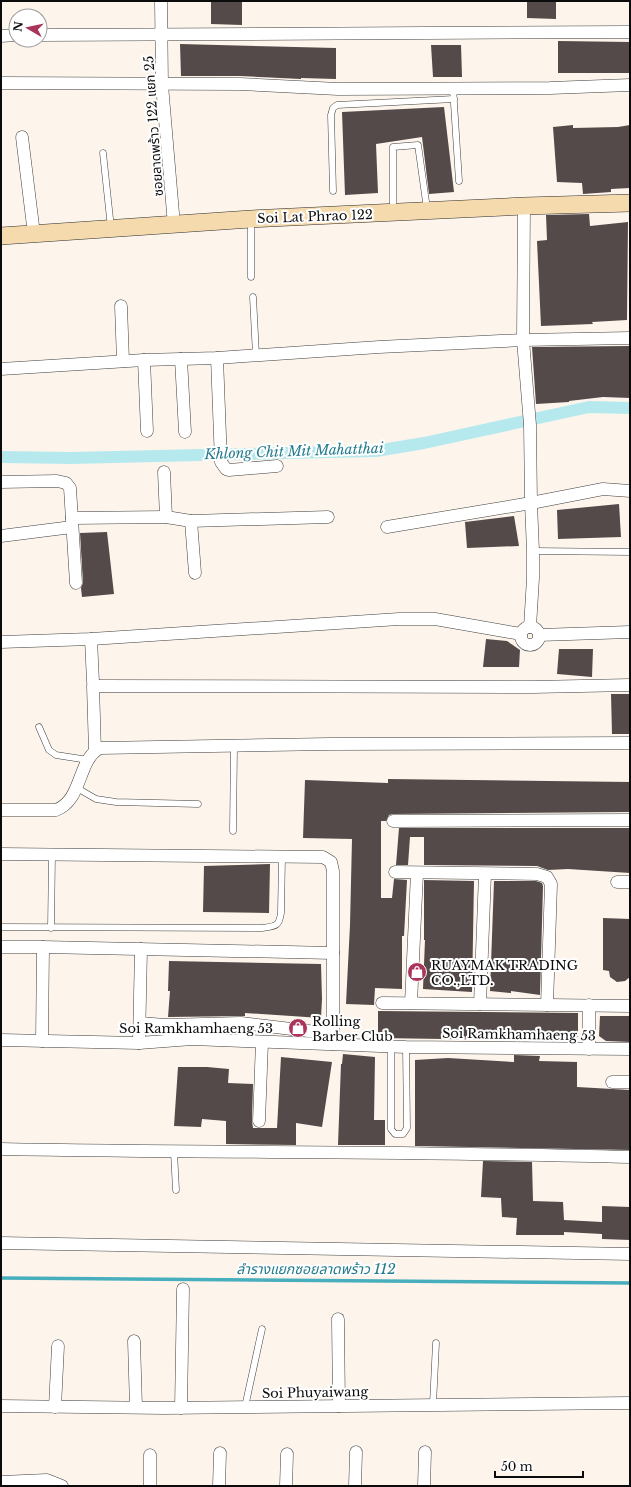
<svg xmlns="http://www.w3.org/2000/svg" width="631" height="1487" viewBox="0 0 631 1487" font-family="'Libre Baskerville','Noto Sans Thai',serif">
<rect width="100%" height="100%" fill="#fdf5ec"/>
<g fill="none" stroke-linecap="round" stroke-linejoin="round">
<path stroke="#46aebd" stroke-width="3.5" d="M1,1278L630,1283"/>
<path stroke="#b6e9ee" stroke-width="12" d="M1,457L71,458L376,451L424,443L589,407L630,408"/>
</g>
<g fill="#534a49">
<path d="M211,1H242V25L211,24Z"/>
<path d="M527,1H556V19L527,18Z"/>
<path d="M558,41L630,42V73H558Z"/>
<path d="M180,44L336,48V79L301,78V79L240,76H181Z"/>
<path d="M431,45H461L462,77H433Z"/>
<path d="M444,107L454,192L429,194L422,137L376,144L378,193L345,195L342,112Z"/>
<path d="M573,125V128L618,127L630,125V188L611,189V192L583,194L582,183L557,182L553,127Z"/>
<path d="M589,214L590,226L628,222L627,320L592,322L593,324L541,326L537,241L547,240L546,215Z"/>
<path d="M630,346V398L603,397L569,401V402L536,404L532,347Z"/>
<path d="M619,504L621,537L558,539L557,510Z"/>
<path d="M514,516L519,546L467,548L465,522Z"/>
<path d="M107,532L114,594L82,597L81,588L83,583L80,533Z"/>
<path d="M486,639L507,641L520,650L519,667H483Z"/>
<path d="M559,649H593L592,677L557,674Z"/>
<path d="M611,694H630V734H612Z"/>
<path d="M388,779L630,782V812L393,814L389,815L386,821H381V898H392L394,879L407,880L404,936H402V989L375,988L374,1005L346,1004L350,925L352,839L303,838L305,780L388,783Z"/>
<path d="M399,828H630V873L568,869L548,870L537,866L424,865V837H410L408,865H396Z"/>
<path d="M270,864L269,913L203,912L204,866Z"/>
<path d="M424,880L474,881L472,992L423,989L425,940H424Z"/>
<path d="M494,881H536L542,883L543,886L540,995L511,991V993L490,991Z"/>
<path d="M603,918L630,919V977L625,981L617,982L610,977L609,971L603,970Z"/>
<path d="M169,961L321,964L322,999L321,1018L245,1013V1016L168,1017L170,991H168Z"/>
<path d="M378,1011L578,1013V1036L572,1041L378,1038Z"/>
<path d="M600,1016H630V1042L606,1041L599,1036Z"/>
<path d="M343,1054L375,1057L374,1120H385V1145H338L341,1064H342Z"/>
<path d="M514,1055L540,1056L539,1061L577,1062V1087L630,1090V1150L415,1146V1060L448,1058L514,1062Z"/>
<path d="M281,1057L332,1062L322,1127L296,1123V1145L226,1144V1121L202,1119L201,1127L174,1126L178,1067H207L229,1069L228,1083L253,1084L252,1121L253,1128H277Z"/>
<path d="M483,1161L532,1162L533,1201L563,1202L564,1220L602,1222V1206L630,1207V1240L602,1239V1234L564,1232V1235H516L517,1218L502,1217L501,1198L481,1197Z"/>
</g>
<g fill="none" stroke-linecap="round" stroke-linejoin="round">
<g stroke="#3e3e3e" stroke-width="7">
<g id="lane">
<path d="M453,88L459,181"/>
<path d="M103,153L111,228"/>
<path d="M333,191L331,115L333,108L337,105L454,99"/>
<path d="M393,212V147L418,145L427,209"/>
<path d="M251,277V221"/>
<path d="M253,297L256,355"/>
<path d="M533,551L630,552"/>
<path d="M39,727L49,750L56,755L88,760"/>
<path d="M77,788L96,799L116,802L198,804"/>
<path d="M233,831L234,746"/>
<path d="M1,927L262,928C275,926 279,927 281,913L282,857"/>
<path d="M51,928L52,855"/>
<path d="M391,1046V1129L395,1134H403L407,1128L406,1047"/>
<path d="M174,1152L176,1190"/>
<path d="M433,1404L436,1343"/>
<path d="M245,1407L262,1329"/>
</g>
</g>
<g stroke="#3e3e3e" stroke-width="13">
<g id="street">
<path d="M161,1L162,85L174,225"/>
<path d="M40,35L630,32"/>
<path d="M1,36L16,35"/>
<path d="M1,83L240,84L338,89L550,88L630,85"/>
<path d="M22,137L34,234"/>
<path d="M524,206L523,340L530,425L531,503L533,551V578L530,627"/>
<path d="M121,306L123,361"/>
<path d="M217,358L221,462L226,469L229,470L277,466"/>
<path d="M181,359L185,432"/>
<path d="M144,360L147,431"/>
<path d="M1,369L144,360L217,358L379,347L523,340L630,338"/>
<path d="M164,472L166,517"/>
<path d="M1,482L57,481L66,483L70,488L76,583"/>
<path d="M72,518L166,517L191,521L328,517"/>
<path d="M191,521L195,573"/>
<path d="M387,527L531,503L603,489L630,491"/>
<path d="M1,536L72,527"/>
<circle cx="530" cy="636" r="9"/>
<path d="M539,635L630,632"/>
<path d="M91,639L93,682"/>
<path d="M1,642L91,639L399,619H435L521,634"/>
<path d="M95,751L93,686L533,687L630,685"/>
<path d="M1,810H56C83,800 77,760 100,748L329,744L630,743"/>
<path d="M393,821L630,820"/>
<path d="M1,854L323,857L331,862L333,871V1044"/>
<path d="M395,872L537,874L547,877L551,884L547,1005"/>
<path d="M617,882H630"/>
<path d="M1,947H43L333,953"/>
<path d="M382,1003L630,1006"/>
<path d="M411,1003L417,873"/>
<path d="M480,1004L485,874"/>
<path d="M140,1023L165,1025L241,1023L333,1034"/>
<path d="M1,1040L139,1043L192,1039L406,1047L630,1049"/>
<path d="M42,1041L43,947"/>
<path d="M139,1043L141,949"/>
<path d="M589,1049V1005"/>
<path d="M612,1082H630"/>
<path d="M259,1121L262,1042"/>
<path d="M1,1149C211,1153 420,1151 630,1157"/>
<path d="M1,1243L630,1254"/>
<path d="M338,1319L339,1406"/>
<path d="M134,1341L136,1407"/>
<path d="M1,1406L164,1408L630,1403"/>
<path d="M55,1407L58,1346"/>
<path d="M181,1408L183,1289"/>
<path d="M1,1482L47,1480L62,1486"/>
<path d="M150,1486V1455"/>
<path d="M219,1486L220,1453"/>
<path d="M286,1486L287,1454"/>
<path d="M355,1486L356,1452"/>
<path d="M424,1486L425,1452"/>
</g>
</g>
<g stroke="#2d2d2d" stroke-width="18">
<path id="secondary" d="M1,236L251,219L524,206L630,203"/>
</g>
<use href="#lane" stroke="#fff" stroke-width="6"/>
<use href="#street" stroke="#fff" stroke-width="12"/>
<use href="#secondary" stroke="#f5daae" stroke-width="17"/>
</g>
<defs>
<g id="shop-disc" transform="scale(1)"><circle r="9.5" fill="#aa345a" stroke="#fff"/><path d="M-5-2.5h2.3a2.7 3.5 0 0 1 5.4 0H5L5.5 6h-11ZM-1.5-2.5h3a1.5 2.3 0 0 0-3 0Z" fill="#fff"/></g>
</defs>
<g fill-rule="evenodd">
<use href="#shop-disc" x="417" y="972"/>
<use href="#shop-disc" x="298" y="1028"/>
</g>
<g text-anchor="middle" stroke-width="4" stroke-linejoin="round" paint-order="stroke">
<g font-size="13" fill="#0b0b0b" stroke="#fff">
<text transform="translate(153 126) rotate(-94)" y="5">ซอยลาดพร้าว 122 แยก 25</text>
<text transform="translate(315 216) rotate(-2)" y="5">Soi Lat Phrao 122</text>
<text x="196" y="1033">Soi Ramkhamhaeng 53</text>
<text transform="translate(519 1034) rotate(1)" y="5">Soi Ramkhamhaeng 53</text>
<text transform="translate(315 1392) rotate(-1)" y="5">Soi Phuyaiwang</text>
</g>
<g font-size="13" fill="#0b0b0b" stroke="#fff" text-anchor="start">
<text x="431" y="970">RUAYMAK TRADING<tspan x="431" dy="15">CO.,LTD.</tspan></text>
<text x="312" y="1026">Rolling<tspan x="312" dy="15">Barber Club</tspan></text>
</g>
<g font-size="14" font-style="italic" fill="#247c8e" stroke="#fff">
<text transform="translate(294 451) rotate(-2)" y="5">Khlong Chit Mit Mahatthai</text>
<text x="316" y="1274">ลำรางแยกซอยลาดพร้าว 112</text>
</g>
</g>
<rect width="631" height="1487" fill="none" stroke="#0b0b0b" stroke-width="4"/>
<g transform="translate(28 28) rotate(279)"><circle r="19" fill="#ffffff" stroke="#9d9d9d"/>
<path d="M0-3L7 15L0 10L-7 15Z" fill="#aa345a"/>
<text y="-6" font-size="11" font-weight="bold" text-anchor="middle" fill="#0b0b0b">N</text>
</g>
<path d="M495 1471v6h88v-6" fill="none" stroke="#0b0b0b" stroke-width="2"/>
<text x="501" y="1471" font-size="12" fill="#0b0b0b" stroke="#ffffff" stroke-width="3" paint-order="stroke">50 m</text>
</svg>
